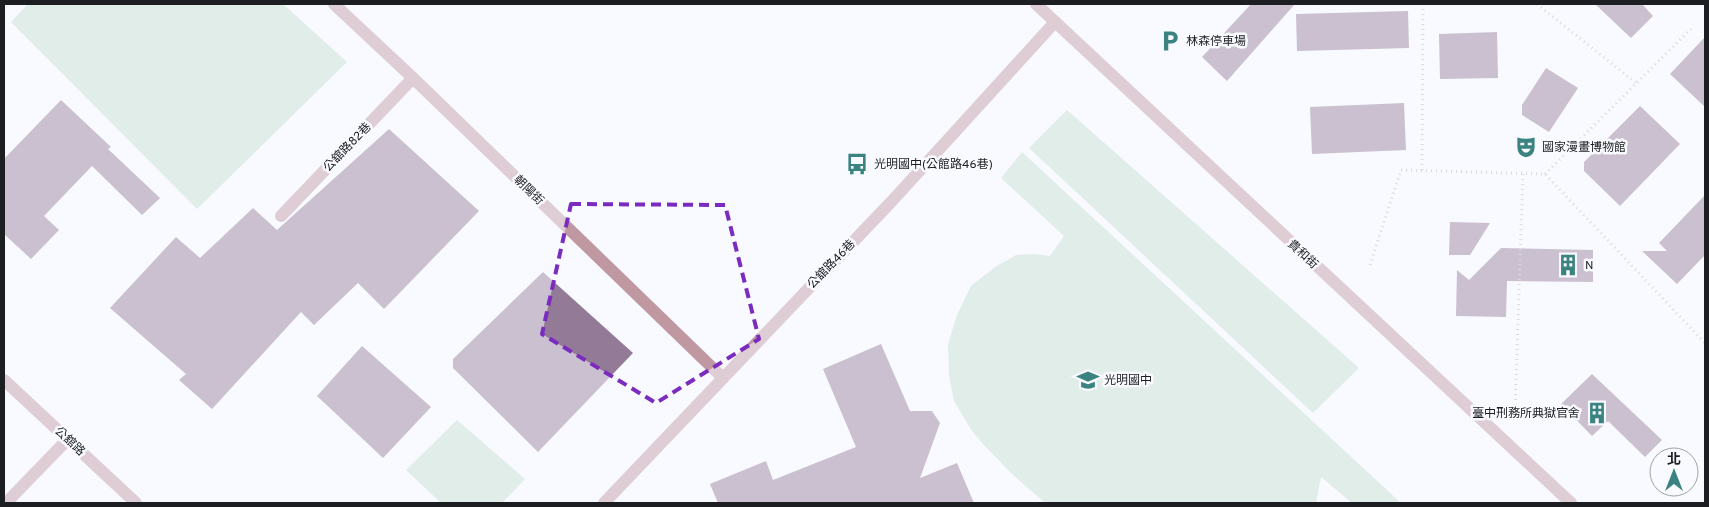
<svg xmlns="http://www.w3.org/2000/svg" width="1709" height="507" viewBox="0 0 1709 507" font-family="Overpass,'Noto Sans TC',sans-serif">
<rect width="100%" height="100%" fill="#f8faff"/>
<g fill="#c5ddcd">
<path d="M28,4H283L347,62L197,209L11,22Z"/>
<path d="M1067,110L1359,368L1313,413L1029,148Z"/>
<path d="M1022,152L1401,503H1352L1321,477L1316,503H1045L1011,473L984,445L972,431L954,401L949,376L948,344L957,315L971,286L995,267L1016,255L1033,254L1050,256L1064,236L1001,178Z"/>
<path d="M457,420L525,479L502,503H441L406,470Z"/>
</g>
<g fill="#937b98">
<path d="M1251,4H1295L1227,81L1202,57Z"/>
<path d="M1595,4H1642L1653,16L1631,38Z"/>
<path d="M1408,11L1409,48L1297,51L1296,14Z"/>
<path d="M1497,32L1498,78L1440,79L1439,34Z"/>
<path d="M1705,37V107L1670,74Z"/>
<path d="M1546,68L1578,88L1549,132L1522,115V105Z"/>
<path d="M61,100L111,147L108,149L160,198L142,215L92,166L44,216L59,230L31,259L4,234V159Z"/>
<path d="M1404,103L1406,150L1312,154L1310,107Z"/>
<path d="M1640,106L1680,144L1620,206L1584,171V162Z"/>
<path d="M389,129L479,211L384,309L358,283L314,325L301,312L212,409L179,380L186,374L110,308L176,237L200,258L253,208L277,230Z"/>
<path d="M1705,195V255L1677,284L1642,251H1667L1659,243Z"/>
<path d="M1450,222L1490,223L1470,255H1449Z"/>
<path d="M1501,248L1593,250V282L1507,281L1506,317L1456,316L1457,270L1469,280Z"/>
<path d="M543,272L633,353L538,452L453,368V359Z"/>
<path d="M881,344L910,411H932L940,423L920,478L957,463L974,503H718L710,484L766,461L773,480L856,447L823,369Z"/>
<path d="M362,346L431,407L383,458L317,396Z"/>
<path d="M1592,374L1662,440L1645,457L1608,421L1592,436L1561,404Z"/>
</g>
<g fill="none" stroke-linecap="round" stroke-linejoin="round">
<g stroke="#b3b5b9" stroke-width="3" stroke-dasharray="1 4" stroke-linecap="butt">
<path d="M1537,4L1636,83"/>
<path d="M1422,170L1423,4"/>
<path d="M1545,174L1692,28"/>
<path d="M1370,265L1401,170L1545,174L1705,343"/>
<path d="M1515,410L1523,174"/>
</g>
<g stroke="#c098a2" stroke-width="12">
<path d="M334,4L413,78L723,378"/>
<path d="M1036,4L1571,503"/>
<path d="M281,216L413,78"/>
<path d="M4,380L136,503"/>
<path d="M6,503L68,439"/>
<path d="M604,503L892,201L1055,22"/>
</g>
</g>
<path d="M0 0H1709V507H0ZM571,204L725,205L759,339L656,403L542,334Z" fill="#f8faff" fill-opacity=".55" fill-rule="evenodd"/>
<path fill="none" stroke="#7b2cbf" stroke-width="4" stroke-dasharray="10 6" stroke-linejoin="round" d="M571,204L725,205L759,339L656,403L542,334Z"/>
<defs>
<g id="parking-bare" transform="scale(1.725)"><path d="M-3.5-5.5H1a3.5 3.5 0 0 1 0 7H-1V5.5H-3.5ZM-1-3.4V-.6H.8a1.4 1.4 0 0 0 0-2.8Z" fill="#3b8381" stroke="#f8faff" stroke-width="2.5" paint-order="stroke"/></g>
<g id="theatre-bare" transform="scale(1.725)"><path d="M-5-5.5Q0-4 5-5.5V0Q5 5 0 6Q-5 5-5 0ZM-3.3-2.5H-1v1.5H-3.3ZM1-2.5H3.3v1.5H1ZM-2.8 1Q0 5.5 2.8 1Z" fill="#3b8381" stroke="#f8faff" stroke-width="2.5" paint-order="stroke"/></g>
<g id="bus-bare" transform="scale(1.725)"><path d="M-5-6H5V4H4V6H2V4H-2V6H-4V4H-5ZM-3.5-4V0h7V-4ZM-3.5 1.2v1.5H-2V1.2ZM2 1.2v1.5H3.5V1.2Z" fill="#3b8381" stroke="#f8faff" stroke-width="2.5" paint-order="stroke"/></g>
<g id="building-bare" transform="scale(1.725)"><path d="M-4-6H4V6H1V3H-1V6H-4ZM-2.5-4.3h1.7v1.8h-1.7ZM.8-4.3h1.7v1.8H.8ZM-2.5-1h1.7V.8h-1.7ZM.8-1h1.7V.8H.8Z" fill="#3b8381" stroke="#f8faff" stroke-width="2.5" paint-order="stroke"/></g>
<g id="school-bare" transform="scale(1.725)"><path d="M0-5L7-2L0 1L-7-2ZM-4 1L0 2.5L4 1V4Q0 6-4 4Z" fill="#3b8381" stroke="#f8faff" stroke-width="2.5" paint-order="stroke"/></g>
</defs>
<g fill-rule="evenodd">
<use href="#parking-bare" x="1170" y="41"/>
<use href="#theatre-bare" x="1526" y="147"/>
<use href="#bus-bare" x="857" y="164"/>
<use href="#building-bare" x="1568" y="265"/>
<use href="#school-bare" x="1088" y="380"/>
<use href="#building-bare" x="1597" y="413"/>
</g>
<g text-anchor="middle" stroke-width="5" stroke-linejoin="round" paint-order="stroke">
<g font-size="12" fill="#1d1e21" stroke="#f8faff" text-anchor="start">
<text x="1186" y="45">林森停車場</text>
<text x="1542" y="151">國家漫畫博物館</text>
<text x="874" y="168">光明國中(公館路46巷)</text>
<text x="1585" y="269">N</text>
<text x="1104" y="384">光明國中</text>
<text x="1580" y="417" text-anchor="end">臺中刑務所典獄官舍</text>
</g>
<g font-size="12" fill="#1d1e21" stroke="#f8faff">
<text transform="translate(347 147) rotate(-46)" y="4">公舘路82巷</text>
<text transform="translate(529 190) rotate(44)" y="4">朝陽街</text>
<text transform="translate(1303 254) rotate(43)" y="4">貴和街</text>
<text transform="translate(831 264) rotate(-46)" y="4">公舘路46巷</text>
<text transform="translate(70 441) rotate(43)" y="4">公舘路</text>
</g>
</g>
<rect width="1709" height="507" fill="none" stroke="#1d1e21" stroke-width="10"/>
<g transform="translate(1674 472)"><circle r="24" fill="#f8faff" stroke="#a0a2a6"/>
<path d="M0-4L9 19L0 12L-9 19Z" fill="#3b8381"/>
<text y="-8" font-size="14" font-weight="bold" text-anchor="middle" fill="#1d1e21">北</text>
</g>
</svg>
